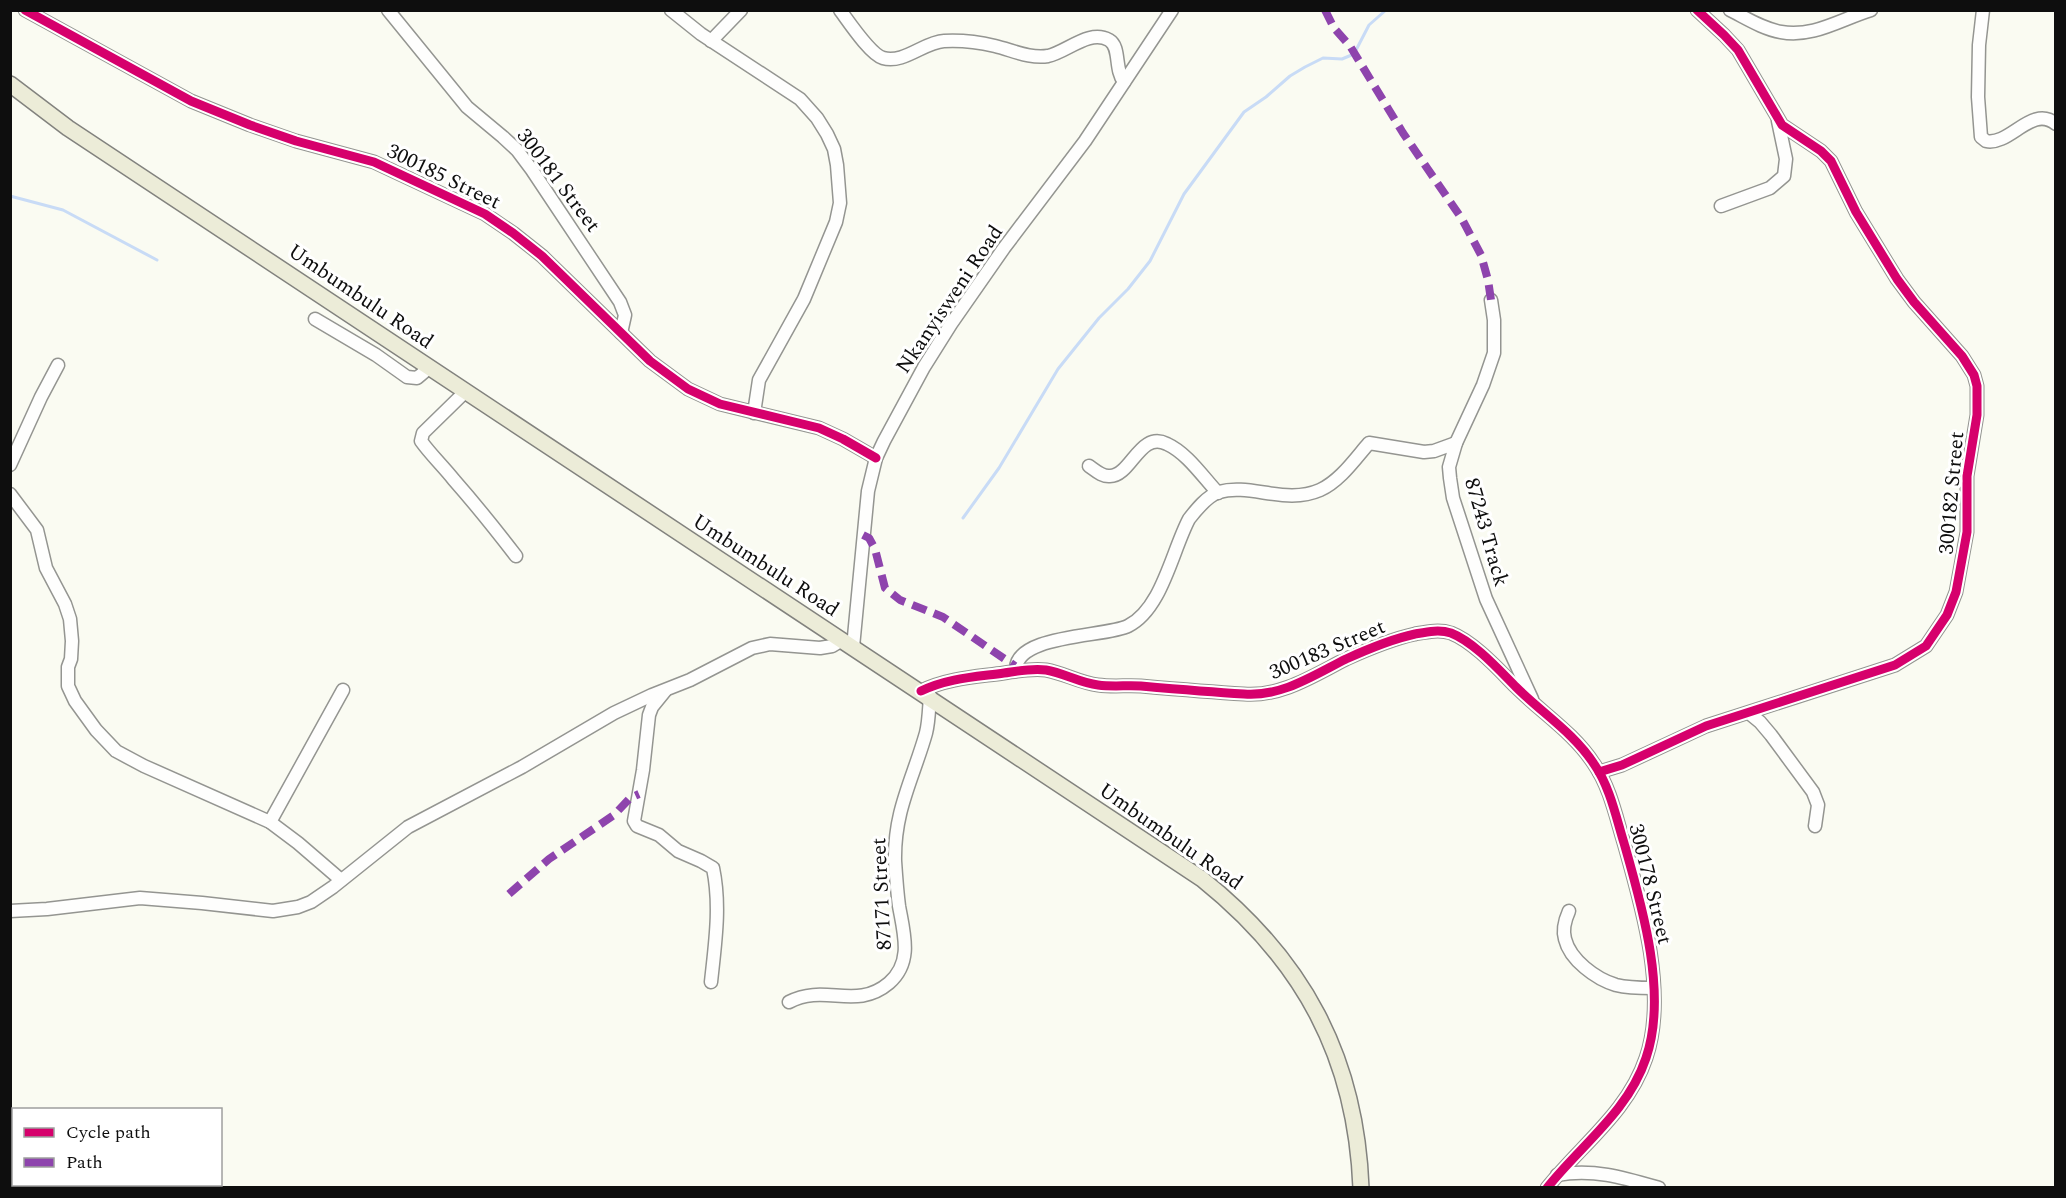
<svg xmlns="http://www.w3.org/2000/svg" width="2066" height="1198" viewBox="0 0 2066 1198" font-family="Spectral,serif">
<rect width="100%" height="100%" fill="#fafbf2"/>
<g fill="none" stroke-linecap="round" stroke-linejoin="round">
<g stroke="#c8dbf6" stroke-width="3">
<path d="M10,196L63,210L157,260"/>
<path d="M963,518L999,468L1058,369L1099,318L1128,289L1150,261L1184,194L1244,112L1266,97L1290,76L1305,67L1323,58L1342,59L1354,54L1369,25L1386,10"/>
</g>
<g stroke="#949591" stroke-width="15">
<g id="minor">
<path d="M25,10L191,101L250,125L296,141L374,162L485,214L513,233L542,256L650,361L688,389L720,404L819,428L843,439L876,458"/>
<path d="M388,10L467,107L503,137L517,150L532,170L620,302L625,315L621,333"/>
<path d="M671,10L701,34L800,99L817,118L827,134L834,149L837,165L840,203L836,222L804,299L759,380L754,413"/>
<path d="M840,10C849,22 870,54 883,58C904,64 924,42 944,41C961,40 978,42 995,46C1012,50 1030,59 1048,56C1067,52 1089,29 1109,40C1121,47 1114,69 1124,82"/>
<path d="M1730,10C1746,18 1763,29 1781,32C1813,38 1841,19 1871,10"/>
<path d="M1983,10L1979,45L1978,97L1981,137L1986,141C2010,146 2032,104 2056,124"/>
<path d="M711,41L741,10"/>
<path d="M1721,206L1770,188L1784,176L1786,159L1778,121"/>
<path d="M1491,300L1494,320V353L1483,385L1456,443L1449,467L1450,478L1453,498L1486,599L1532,699"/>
<path d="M315,319L376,355L407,377L417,378L430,367"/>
<path d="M466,391L423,433L421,441C431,455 443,466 454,480C476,505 496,530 516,556"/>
<path d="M10,465L41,397L58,365"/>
<path d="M1089,466C1095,470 1102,477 1110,476C1131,476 1140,430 1167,444C1187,453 1203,477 1218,493"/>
<path d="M10,494L37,530L46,568L65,604L70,619L72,641L71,659L68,667V686L75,701L96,730L116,751L144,766L270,822L298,843L341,880"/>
<path d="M853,647L868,491L876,458L884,441L924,367L951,324L1004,248L1085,141L1172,10"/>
<path d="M1016,671C1013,634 1107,637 1128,626C1162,609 1172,551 1189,519C1196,510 1207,496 1219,492C1250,483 1286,505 1320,490C1340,481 1355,459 1369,443L1424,452L1434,451L1456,443"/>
<path d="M665,691L652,707L649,715L643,770L634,821L637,826L659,835L678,851L701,861L713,868C721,906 715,944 711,982"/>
<path d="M921,691C948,678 975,677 1004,673C1018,671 1032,668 1046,670C1064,673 1080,683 1098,685C1113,687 1127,685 1141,686C1175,689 1210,692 1244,694C1282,697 1314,675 1346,659C1368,649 1392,639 1415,634C1426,632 1439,629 1451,633C1474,642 1499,670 1516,687C1542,713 1574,733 1594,764C1610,787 1616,817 1624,843C1642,906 1668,994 1646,1058C1628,1112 1581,1145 1547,1188"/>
<path d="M1749,713L1760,722L1771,735L1813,792L1818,805L1815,826"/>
<path d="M1599,772L1622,765L1706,726L1895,665L1926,646L1947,615L1956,592L1967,532V476L1977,415V386L1974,375L1962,356L1914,302L1897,279L1856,212L1831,161L1821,151L1782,125L1738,50L1724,35L1697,10"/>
<path d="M270,822L343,690"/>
<path d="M10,911L47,909L140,898L202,903L273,911L298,907L311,902L333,887L408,827L522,767L614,713L652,695L690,680L752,648L770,644L820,648L832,646L842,640"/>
<path d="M1569,911C1565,920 1562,929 1565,939C1570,960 1596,979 1616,985C1628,988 1641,988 1653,988"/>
<path d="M789,1002C825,983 856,1011 889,983C913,962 904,934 899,906C897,891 896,876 895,861C894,810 913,779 926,733C929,721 929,708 930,696"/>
<path d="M1557,1175C1593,1168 1625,1178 1659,1188"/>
</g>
</g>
<g stroke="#82827e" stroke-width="18">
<path id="major" d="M10,84L68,128C445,379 825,626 1202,879C1303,960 1356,1057 1361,1188"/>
</g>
<use href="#minor" stroke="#fefefd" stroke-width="12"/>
<use href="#major" stroke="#ececd8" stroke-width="15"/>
<g stroke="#8e44ad" stroke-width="8" stroke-dasharray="15 8" stroke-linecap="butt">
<path d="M1325,10L1334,28L1350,46L1403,133L1462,219L1481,255L1488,280L1491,300"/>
<path d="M863,535L869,538L875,549L885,588L900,600L943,617L1015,666"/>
<path d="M509,894L549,859L614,815L630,798L639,794"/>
</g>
<g stroke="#fff" stroke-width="13">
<g id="cycleway">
<path d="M25,10L191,101L250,125L296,141L374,162L485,214L513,233L542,256L650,361L688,389L720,404L819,428L843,439L876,458"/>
<path d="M921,691C948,678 975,677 1004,673C1018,671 1032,668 1046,670C1064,673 1080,683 1098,685C1113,687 1127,685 1141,686C1175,689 1210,692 1244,694C1282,697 1314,675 1346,659C1368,649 1392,639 1415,634C1426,632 1439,629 1451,633C1474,642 1499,670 1516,687C1542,713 1574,733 1594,764C1610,787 1616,817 1624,843C1642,906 1668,994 1646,1058C1628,1112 1581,1145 1547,1188"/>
<path d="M1599,772L1622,765L1706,726L1895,665L1926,646L1947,615L1956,592L1967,532V476L1977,415V386L1974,375L1962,356L1914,302L1897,279L1856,212L1831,161L1821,151L1782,125L1738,50L1724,35L1697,10"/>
</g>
</g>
<use href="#cycleway" stroke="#d6006c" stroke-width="9"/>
</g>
<g text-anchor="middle" stroke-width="6" stroke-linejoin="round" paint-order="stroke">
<g font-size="21" fill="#0e0e0e" stroke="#fff">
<text transform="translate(444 176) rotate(26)" y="7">300185 Street</text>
<text transform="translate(559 180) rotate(53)" y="7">300181 Street</text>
<text transform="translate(361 296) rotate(34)" y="7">Umbumbulu Road</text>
<text transform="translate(949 299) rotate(-56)" y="7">Nkanyisweni Road</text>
<text transform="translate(1951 493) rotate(-85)" y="7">300182 Street</text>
<text transform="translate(1487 532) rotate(74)" y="7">87243 Track</text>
<text transform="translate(766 565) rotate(33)" y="7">Umbumbulu Road</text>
<text transform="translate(1327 649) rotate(-23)" y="7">300183 Street</text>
<text transform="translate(1171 836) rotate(35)" y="7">Umbumbulu Road</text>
<text transform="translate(1651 884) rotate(76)" y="7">300178 Street</text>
<text transform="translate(881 894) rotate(-93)" y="7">87171 Street</text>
</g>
</g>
<rect width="2066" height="1198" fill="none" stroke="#0e0e0e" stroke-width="24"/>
<rect x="12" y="1108" width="210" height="78" fill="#ffffff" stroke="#9f9f9f" stroke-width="1.5"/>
<rect x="24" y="1128" width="30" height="9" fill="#d6006c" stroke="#9f9f9f" stroke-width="1.5"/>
<text x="66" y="1138" font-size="18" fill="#0e0e0e">Cycle path</text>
<rect x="24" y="1158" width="30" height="9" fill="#8e44ad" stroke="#9f9f9f" stroke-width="1.5"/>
<text x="66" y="1168" font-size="18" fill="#0e0e0e">Path</text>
</svg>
